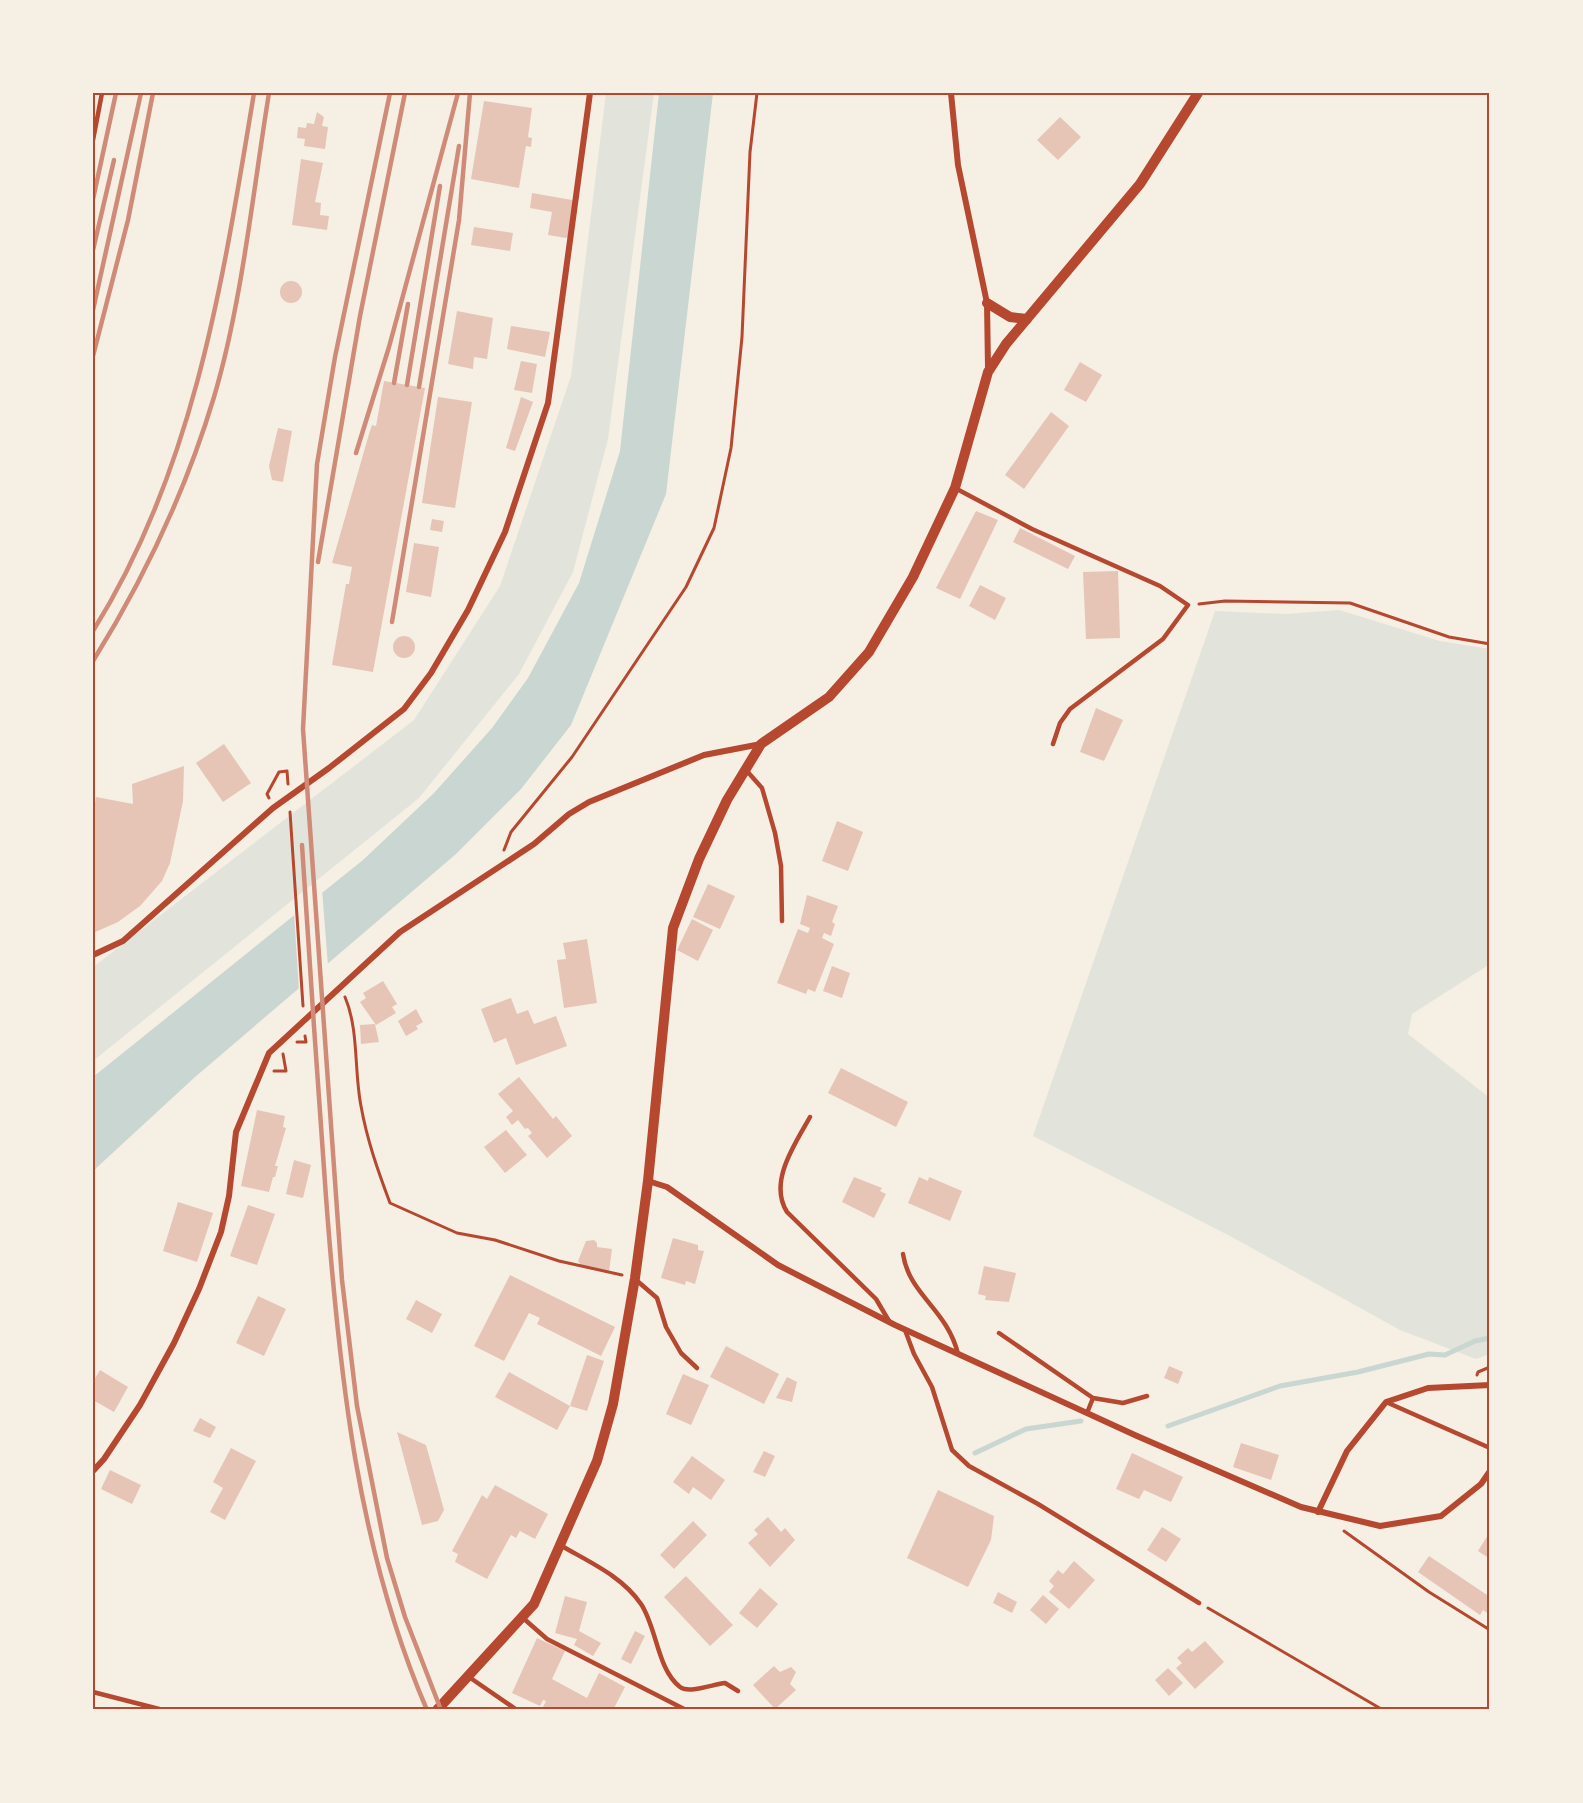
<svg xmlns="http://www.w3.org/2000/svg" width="1583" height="1803" viewBox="0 0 1583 1803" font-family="'Fira Sans',sans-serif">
<rect width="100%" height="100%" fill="#f6efe4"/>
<g fill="#e2e4dc">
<path d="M606,93H654L608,439L573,572L519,674L419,798L93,1061V967L414,720L500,586L571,376Z"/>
<path d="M1339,610L1440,641L1490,649V964L1412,1014L1408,1034L1490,1098V1354L1476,1359L1400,1330L1230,1236L1033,1136L1215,611L1287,614Z"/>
</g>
<path fill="#c9d6d2" d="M659,93H713L666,494L571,725L521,789L456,854L195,1077L93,1171V1077L363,860L434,793L492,728L528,678L579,583L620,451Z"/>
<path fill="#f6efe4" d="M322,889L328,966L299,991L294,912Z"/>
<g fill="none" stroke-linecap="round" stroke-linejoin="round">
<g stroke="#c9d6d2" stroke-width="5">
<path d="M1168,1426L1280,1386L1358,1372L1429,1354L1445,1355L1475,1341L1490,1338"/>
<path d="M975,1453L1026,1429L1081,1421"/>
</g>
</g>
<g fill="#e6c5b7">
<path d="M484,101L532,108L528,137L532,138L531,147L526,146L519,188L471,179Z"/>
<path d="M317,112L324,117L322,126L328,127L325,149L304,146L305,139L297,138L298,127L306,128L307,123L314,124Z"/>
<path d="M1060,117L1081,137L1058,160L1037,140Z"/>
<path d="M301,159L323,163L315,202L321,203L320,215L329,216L327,230L292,225Z"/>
<path d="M532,193L572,200L576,203L570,236L566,238L548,235L552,212L530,208Z"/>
<path d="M474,227L513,233L510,251L471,245Z"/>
<circle cx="291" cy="292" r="11"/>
<path d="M457,311L493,318L487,359L474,357L473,369L448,364Z"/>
<path d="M511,326L550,332L545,357L507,349Z"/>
<path d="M521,361L537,364L532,393L514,390Z"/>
<path d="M1080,362L1102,375L1086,402L1064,390Z"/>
<path d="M384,381L425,388L373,672L332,665L346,584H349L352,567L332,563L369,434L372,425L376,426Z"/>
<path d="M438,397L472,402L455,508L422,503Z"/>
<path d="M521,397L533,402L515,451L506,448Z"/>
<path d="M1051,412L1069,426L1024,489L1005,475Z"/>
<path d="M278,428L292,431L283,482L272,480L269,466Z"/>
<path d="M976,511L998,520L960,599L936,588Z"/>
<path d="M432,519L444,521L442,532L430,530Z"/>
<path d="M1020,528L1075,556L1068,569L1013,542Z"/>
<path d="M414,543L439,547L431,597L406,592Z"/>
<path d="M1118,571L1120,638L1086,639L1083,572Z"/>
<path d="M980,585L1006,598L995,620L969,606Z"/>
<circle cx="404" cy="647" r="11"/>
<path d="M1096,708L1123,720L1104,761L1080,752Z"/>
<path d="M224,744L251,783L223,802L196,763Z"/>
<path d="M184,766L183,801L170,863L162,881L140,906L118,922L93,933V815L96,797L133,804L132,784Z"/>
<path d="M837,821L863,832L848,871L822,861Z"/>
<path d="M708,884L735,896L720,929L693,917Z"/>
<path d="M807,895L838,906L832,922L835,924L831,936L824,933L822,938L834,944L815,992L808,989L806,994L777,983L798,929L808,933L810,928L800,924Z"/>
<path d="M692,919L713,930L698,961L677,950Z"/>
<path d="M587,939L597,1003L564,1008L557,960L566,959L563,943Z"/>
<path d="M832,966L850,973L842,998L823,991Z"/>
<path d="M383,981L397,1004L392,1007L396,1013L376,1025L360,1002L366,998L363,993Z"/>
<path d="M511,998L517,1014L528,1010L534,1024L556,1016L567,1046L516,1065L506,1038L494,1043L481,1009Z"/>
<path d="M416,1009L423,1022L416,1026L418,1029L406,1036L398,1021Z"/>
<path d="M375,1024L379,1042L361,1044L360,1025Z"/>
<path d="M841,1068L908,1102L896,1127L828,1093Z"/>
<path d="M519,1077L553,1119L556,1116L572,1136L547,1158L528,1136L532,1133L528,1128L525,1129L518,1120L512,1125L506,1117L513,1111L498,1094Z"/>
<path d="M257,1110L285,1116L283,1127L286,1128L275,1166H278L275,1177H273L269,1192L241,1186Z"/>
<path d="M506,1130L527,1155L505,1173L484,1147Z"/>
<path d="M294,1160L311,1165L303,1198L286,1194Z"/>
<path d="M854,1177L882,1188L880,1191L886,1194L874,1218L842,1202Z"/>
<path d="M919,1177L928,1181L929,1177L962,1191L950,1221L908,1203Z"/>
<path d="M178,1202L213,1213L197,1262L163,1251Z"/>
<path d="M248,1205L275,1214L257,1265L230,1256Z"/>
<path d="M673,1238L698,1245V1250L704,1251L695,1284L686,1281L685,1285L661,1278Z"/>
<path d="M594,1240L597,1243V1247L612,1249L609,1272L583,1268L578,1261L586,1241Z"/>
<path d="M984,1266L1016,1273L1009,1302L985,1300L986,1296L978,1294Z"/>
<path d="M510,1275L615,1327L601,1356L537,1324L540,1318L529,1313L504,1361L474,1346Z"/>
<path d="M258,1296L286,1309L264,1356L236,1343Z"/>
<path d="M416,1300L442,1314L432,1333L406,1319Z"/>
<path d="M726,1346L779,1374L764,1404L710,1377Z"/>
<path d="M587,1355L604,1361L587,1411L570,1406Z"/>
<path d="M1169,1366L1183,1372L1178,1384L1164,1378Z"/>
<path d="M100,1370L128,1387L114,1412L93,1400V1382Z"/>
<path d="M509,1372L570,1406L557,1430L495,1397Z"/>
<path d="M683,1374L709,1385L691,1425L666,1414Z"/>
<path d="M787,1377L797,1382L792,1402L776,1398Z"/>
<path d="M200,1418L216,1427L210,1438L193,1431Z"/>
<path d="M397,1432L426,1445L444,1510L438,1521L422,1525Z"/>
<path d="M1241,1443L1279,1455L1271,1480L1233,1467Z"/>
<path d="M231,1448L256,1461L225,1520L210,1512L223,1488L213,1482Z"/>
<path d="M764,1451L775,1456L765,1477L753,1472Z"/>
<path d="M1132,1453L1183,1477L1171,1502L1144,1490L1139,1499L1116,1489Z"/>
<path d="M692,1456L725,1480L711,1500L693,1487L689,1494L673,1482Z"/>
<path d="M110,1470L141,1485L132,1504L101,1489Z"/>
<path d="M495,1485L548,1514L535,1539L520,1531L516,1538L511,1535L487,1579L455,1562L458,1554L452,1551L482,1495L487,1499Z"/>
<path d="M938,1490L994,1516L991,1540L968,1587L907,1558Z"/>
<path d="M768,1517L781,1532L785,1528L795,1540L770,1567L748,1543L758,1534L754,1530Z"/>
<path d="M693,1521L707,1535L674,1569L660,1555Z"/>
<path d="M1162,1527L1181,1539L1166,1562L1147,1550Z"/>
<path d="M1488,1535L1490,1536V1559L1478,1551Z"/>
<path d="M1429,1556L1490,1597V1615L1483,1610L1480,1615L1418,1572Z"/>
<path d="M1074,1561L1095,1580L1069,1609L1049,1592L1054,1586L1049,1581L1058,1570L1063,1574Z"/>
<path d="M686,1576L733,1625L710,1646L664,1597Z"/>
<path d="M760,1588L778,1604L757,1628L739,1613Z"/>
<path d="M998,1592L1017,1602L1012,1613L993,1603Z"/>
<path d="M1043,1595L1059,1609L1046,1624L1030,1610Z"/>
<path d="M565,1596L587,1602L579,1631L601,1643L593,1656L574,1645L577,1639L555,1633Z"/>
<path d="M635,1631L645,1636L631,1664L621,1659Z"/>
<path d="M537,1638L565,1651L552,1679L587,1698L599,1673L625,1687L613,1710H544L542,1709L546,1701L543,1700L540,1706L512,1693Z"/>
<path d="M1205,1641L1224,1662L1195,1689L1176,1668L1182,1663L1177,1658L1188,1648L1192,1652Z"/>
<path d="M774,1666L780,1672L791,1667L796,1672L790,1684L796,1690L775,1709L753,1685Z"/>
<path d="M1168,1668L1183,1683L1169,1696L1155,1680Z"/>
</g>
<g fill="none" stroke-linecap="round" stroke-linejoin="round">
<g stroke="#b5482f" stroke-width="3">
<path d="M1199,604L1225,601L1350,603L1449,637L1490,644"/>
<path d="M269,798L267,794L279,772L287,771L288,784"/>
<path d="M290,812L303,1006"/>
<path d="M504,850L511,832L572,757L686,587L714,528L731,448L742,337L750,152L757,93"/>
<path d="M345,997C359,1030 354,1071 361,1106C367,1140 378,1171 390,1203L457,1233L495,1240L559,1261L622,1275"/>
<path d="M297,1042H306L305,1036"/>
<path d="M274,1071H286L283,1054"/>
<path d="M1477,1375L1478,1372L1490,1367"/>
<path d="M1344,1531L1429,1592L1490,1630"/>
<path d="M1208,1608L1383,1710"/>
</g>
<g stroke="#b5482f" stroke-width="4.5">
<path d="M93,140L102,93"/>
<path d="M955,488L1032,529L1160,586L1188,605L1163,639L1070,709L1060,723L1053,744"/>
<path d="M746,770L762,788L775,833L781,866L782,921"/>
<path d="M810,1117C795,1144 768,1182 787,1212L876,1299L889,1321"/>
<path d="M903,1254C909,1295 947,1309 958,1354"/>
<path d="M635,1279L657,1298L666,1327L681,1353L697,1368"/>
<path d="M905,1330L914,1354L932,1387L952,1450L969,1466L1038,1504L1199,1603"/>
<path d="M999,1333L1093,1398L1123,1403L1147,1396"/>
<path d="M1386,1402L1490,1448"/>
<path d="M1087,1413L1093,1398"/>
<path d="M560,1545C589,1562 622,1576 641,1604C657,1628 657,1669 680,1687C689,1694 714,1684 725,1683L738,1691"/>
<path d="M523,1618L547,1639L686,1710"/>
<path d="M469,1677L517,1710"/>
<path d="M93,1692L163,1710"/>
</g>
<g stroke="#b5482f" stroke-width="6">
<path d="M951,93L958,165L987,303L988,368"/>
<path d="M93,955L123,941L273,808L329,768L404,709L431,673L468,610L505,532L548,403L590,93"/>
<path d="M648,1181L667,1187L778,1265L895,1325L1137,1436L1301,1507L1380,1526L1441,1516L1481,1484L1490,1471"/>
<path d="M93,1471L104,1459L140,1405L174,1343L199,1289L221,1232L229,1196L236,1132L269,1053L400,932L534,844L569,814L589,802L704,755L761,744"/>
<path d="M1318,1512L1347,1451L1386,1402L1428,1388L1490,1385"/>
</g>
<g stroke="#b5482f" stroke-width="10">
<path d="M987,303L1010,317L1027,319"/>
<path d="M437,1710L534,1604L597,1461L613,1404L635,1278L648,1181L673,928L699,859L727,800L761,744L829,697L869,652L913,577L955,488L988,372L1006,344L1140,184L1198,93"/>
</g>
<g stroke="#cf8b77" stroke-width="4.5">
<path d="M390,93L335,357L317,464L303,729L342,1280L357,1406L387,1558L405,1617L441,1710"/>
<path d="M93,199L116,93"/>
<path d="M93,250L114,160"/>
<path d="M93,310L141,93"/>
<path d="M93,356L128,220L153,93"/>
<path d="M394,383L408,304"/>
<path d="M407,385L440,186"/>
<path d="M419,387L459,146"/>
<path d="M356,453L389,347L458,93"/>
<path d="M318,562L360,316L405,93"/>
<path d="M392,622L459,220L470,93"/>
<path d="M93,631C195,468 223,279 254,93"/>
<path d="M93,661C144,579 186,490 214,397C242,303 253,191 269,93"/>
<path d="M302,845C310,962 317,1080 326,1197C339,1371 357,1548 427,1710"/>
</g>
</g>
<rect width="1583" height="1803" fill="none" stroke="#f6efe4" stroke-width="189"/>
<rect x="94" y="94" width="1394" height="1614" fill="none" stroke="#b5482f" stroke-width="2"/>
</svg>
